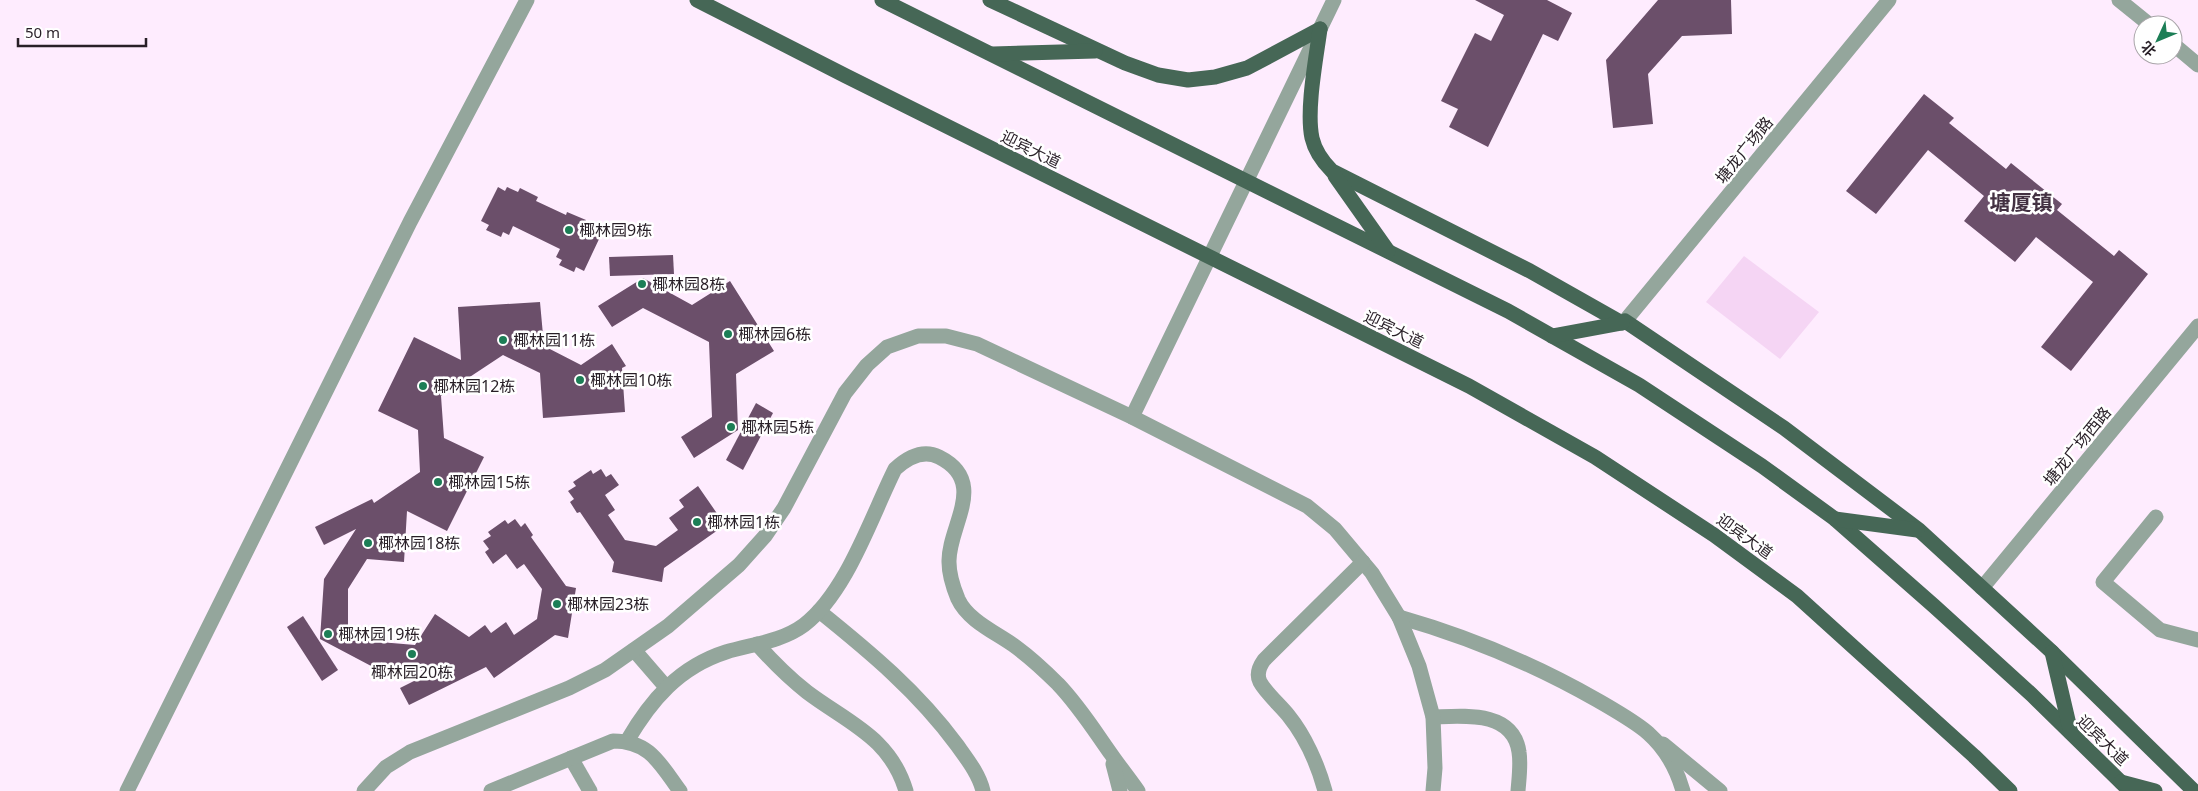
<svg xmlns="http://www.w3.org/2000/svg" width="2198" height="791" viewBox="0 0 2198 791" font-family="'Noto Sans','Noto Sans SC',sans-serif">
<rect width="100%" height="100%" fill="#feecfe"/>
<path fill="#f5d5f4" d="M1744,256L1819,312L1780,359L1706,302Z"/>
<g fill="#6b4f6a">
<path d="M1475,0H1547L1572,13L1558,41L1543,34L1488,147L1449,127L1458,109L1441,101L1475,33L1491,41L1504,15Z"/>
<path d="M1658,0H1731L1732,34L1682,36L1648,74L1653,124L1613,128L1606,60Z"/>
<path d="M1924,94L1954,118L1949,123L2006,169L2011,163L2062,204L2057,210L2114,256L2119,250L2148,274L2071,371L2041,347L2093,282L2036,237L2015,262L1964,221L1984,196L1928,150L1876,214L1846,191Z"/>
<path d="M498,187L505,191L507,187L518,192L520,188L538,197L536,201L566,215L567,212L586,220L584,224L595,230L593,234L600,237L584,271L576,267L574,272L559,265L562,260L556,257L560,249L513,226L509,235L503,232L501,237L486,230L489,225L481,221Z"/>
<path d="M673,255L674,274L610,276L609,257Z"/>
<path d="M643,278L692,305L730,281L774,351L736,374L738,430L694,458L681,437L712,417L709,342L643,308L612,327L598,306Z"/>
<path d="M540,302L544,346L581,365L612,344L626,366L622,368L625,412L543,418L540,373L503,355L441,396L444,438L484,457L447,531L407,511L404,562L367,559L348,589V625L380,642L415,645L435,614L469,637L485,625L491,633L506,622L514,635L537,619L542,589L524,564L517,569L506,554L493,564L485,552L489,549L483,541L491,536L488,532L505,520L508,524L515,519L521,527L525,523L533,535L531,537L566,586L576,588L568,638L555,635L494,678L486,667L409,705L400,688L432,672L373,667L320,639L324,579L356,529L324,545L315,527L372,499L374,503L420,472L418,430L378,411L414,337L461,360L458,307Z"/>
<path d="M756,403L773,413L743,470L726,460Z"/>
<path d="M601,469L606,477L611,474L619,485L605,495L615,510L608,515L625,540L656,546L678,530L669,518L684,507L679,500L698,486L725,525L664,568L662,582L612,572L614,562L580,512L577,513L570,502L574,499L568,491L576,486L573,482L591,470L593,474Z"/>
<path d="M303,616L338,670L322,681L287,627Z"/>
</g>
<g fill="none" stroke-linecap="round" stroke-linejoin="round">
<g stroke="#94a69c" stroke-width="15">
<path d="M2119,0L2150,25"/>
<path d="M2173,44L2198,65"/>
<path d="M1625,321L1889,0"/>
<path d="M1132,417L1334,0"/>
<path d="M2156,517L2103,582L2160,630L2198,640"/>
<path d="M1982,588L2198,326"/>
<path d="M819,611C870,652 918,692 957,745C967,759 979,774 983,791"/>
<path d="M1399,617C1469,637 1534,664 1597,700C1614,710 1634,721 1648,733C1665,748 1677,770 1683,791"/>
<path d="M757,644C773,662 789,678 807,692C848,723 890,737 906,791"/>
<path d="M634,650L666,687"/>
<path d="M1433,717C1463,716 1513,710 1519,752C1521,764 1519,778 1518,791"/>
<path d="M627,741C651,700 679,667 726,652C752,644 781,642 804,625C847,592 871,517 895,469C907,458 923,449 939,457C989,482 948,526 949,562C949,576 953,587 958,599C968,621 997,633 1016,647C1031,658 1045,671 1058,684C1079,706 1094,730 1111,754C1120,767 1129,778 1138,791"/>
<path d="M1663,744L1720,791"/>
<path d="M571,758L590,791"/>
<path d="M1113,764L1120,791"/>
<path d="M127,791L410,222L527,0"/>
<path d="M364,791L386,767L410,752L569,688L605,670L668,626L739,565L765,536L784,508L845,393L867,365L887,347L918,336H946L977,344L1132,417L1307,506L1335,529L1372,573L1399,617L1419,666L1433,717L1435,768L1433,791"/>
<path d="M491,791L613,741C650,741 660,764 680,791"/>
<path d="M1325,791C1318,765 1305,736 1288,715C1279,704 1266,693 1260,682C1256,674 1259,667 1264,660L1363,562"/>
</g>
<g stroke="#466756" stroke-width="15">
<path d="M697,0L846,76L1469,386L1595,457L1714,535L1797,596L1974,756L2010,791"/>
<path d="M882,0L1508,311L1639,385L1762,466L1835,519L1934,606L2032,695L2130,791"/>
<path d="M990,0L1125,63L1158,75L1188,80L1215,77L1247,68L1320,29"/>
<path d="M1320,29C1316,59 1306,110 1312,138C1315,151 1323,162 1332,171L1530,271L1622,323L1625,321L1784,428L1919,530L2052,652L2194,791"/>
<path d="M993,54L1095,51"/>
<path d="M1335,176L1388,251"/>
<path d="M1552,336L1622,323"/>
<path d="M1835,519L1917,530"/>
<path d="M2052,652L2071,733"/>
<path d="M2121,782L2155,791"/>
</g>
</g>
<g fill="#1c7e56" stroke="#fff" stroke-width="2">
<circle cx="569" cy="230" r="5"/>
<circle cx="642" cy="284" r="5"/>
<circle cx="728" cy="334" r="5"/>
<circle cx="503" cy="340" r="5"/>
<circle cx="580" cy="380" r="5"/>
<circle cx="423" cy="386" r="5"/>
<circle cx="731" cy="427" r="5"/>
<circle cx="438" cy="482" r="5"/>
<circle cx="697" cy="522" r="5"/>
<circle cx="368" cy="543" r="5"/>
<circle cx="557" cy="604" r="5"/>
<circle cx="328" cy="634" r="5"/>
<circle cx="412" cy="654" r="5"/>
</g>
<g text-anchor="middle" stroke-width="5" stroke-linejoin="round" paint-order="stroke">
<g font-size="16" fill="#281f27" stroke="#fff">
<text transform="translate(1031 149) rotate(26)" y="6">迎宾大道</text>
<text transform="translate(1744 150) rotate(-51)" y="6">塘龙广场路</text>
<text transform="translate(1394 329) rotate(26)" y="6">迎宾大道</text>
<text transform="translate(2077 446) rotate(-51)" y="6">塘龙广场西路</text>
<text transform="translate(1745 536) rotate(36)" y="6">迎宾大道</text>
<text transform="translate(2103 740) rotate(44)" y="6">迎宾大道</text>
</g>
<g font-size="16" fill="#281f27" stroke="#fff" text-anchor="start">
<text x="579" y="236">椰林园9栋</text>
<text x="652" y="290">椰林园8栋</text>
<text x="738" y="340">椰林园6栋</text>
<text x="513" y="346">椰林园11栋</text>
<text x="590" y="386">椰林园10栋</text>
<text x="433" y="392">椰林园12栋</text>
<text x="741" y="433">椰林园5栋</text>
<text x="448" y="488">椰林园15栋</text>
<text x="707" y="528">椰林园1栋</text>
<text x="378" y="549">椰林园18栋</text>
<text x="567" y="610">椰林园23栋</text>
<text x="338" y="640">椰林园19栋</text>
<text x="412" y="678" text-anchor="middle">椰林园20栋</text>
</g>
<g font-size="21" font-weight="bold" fill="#433142" stroke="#fff">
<text x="2021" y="210">塘厦镇</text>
</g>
</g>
<g transform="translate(2158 40) rotate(226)"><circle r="24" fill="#ffffff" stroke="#a9a5a9"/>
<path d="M0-4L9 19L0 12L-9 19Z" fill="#1c7e56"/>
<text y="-8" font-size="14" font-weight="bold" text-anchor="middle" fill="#281f27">北</text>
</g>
<path d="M18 38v8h128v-8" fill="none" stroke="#281f27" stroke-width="2.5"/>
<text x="25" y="38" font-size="15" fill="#281f27" stroke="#ffffff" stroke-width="4" paint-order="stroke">50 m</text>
</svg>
